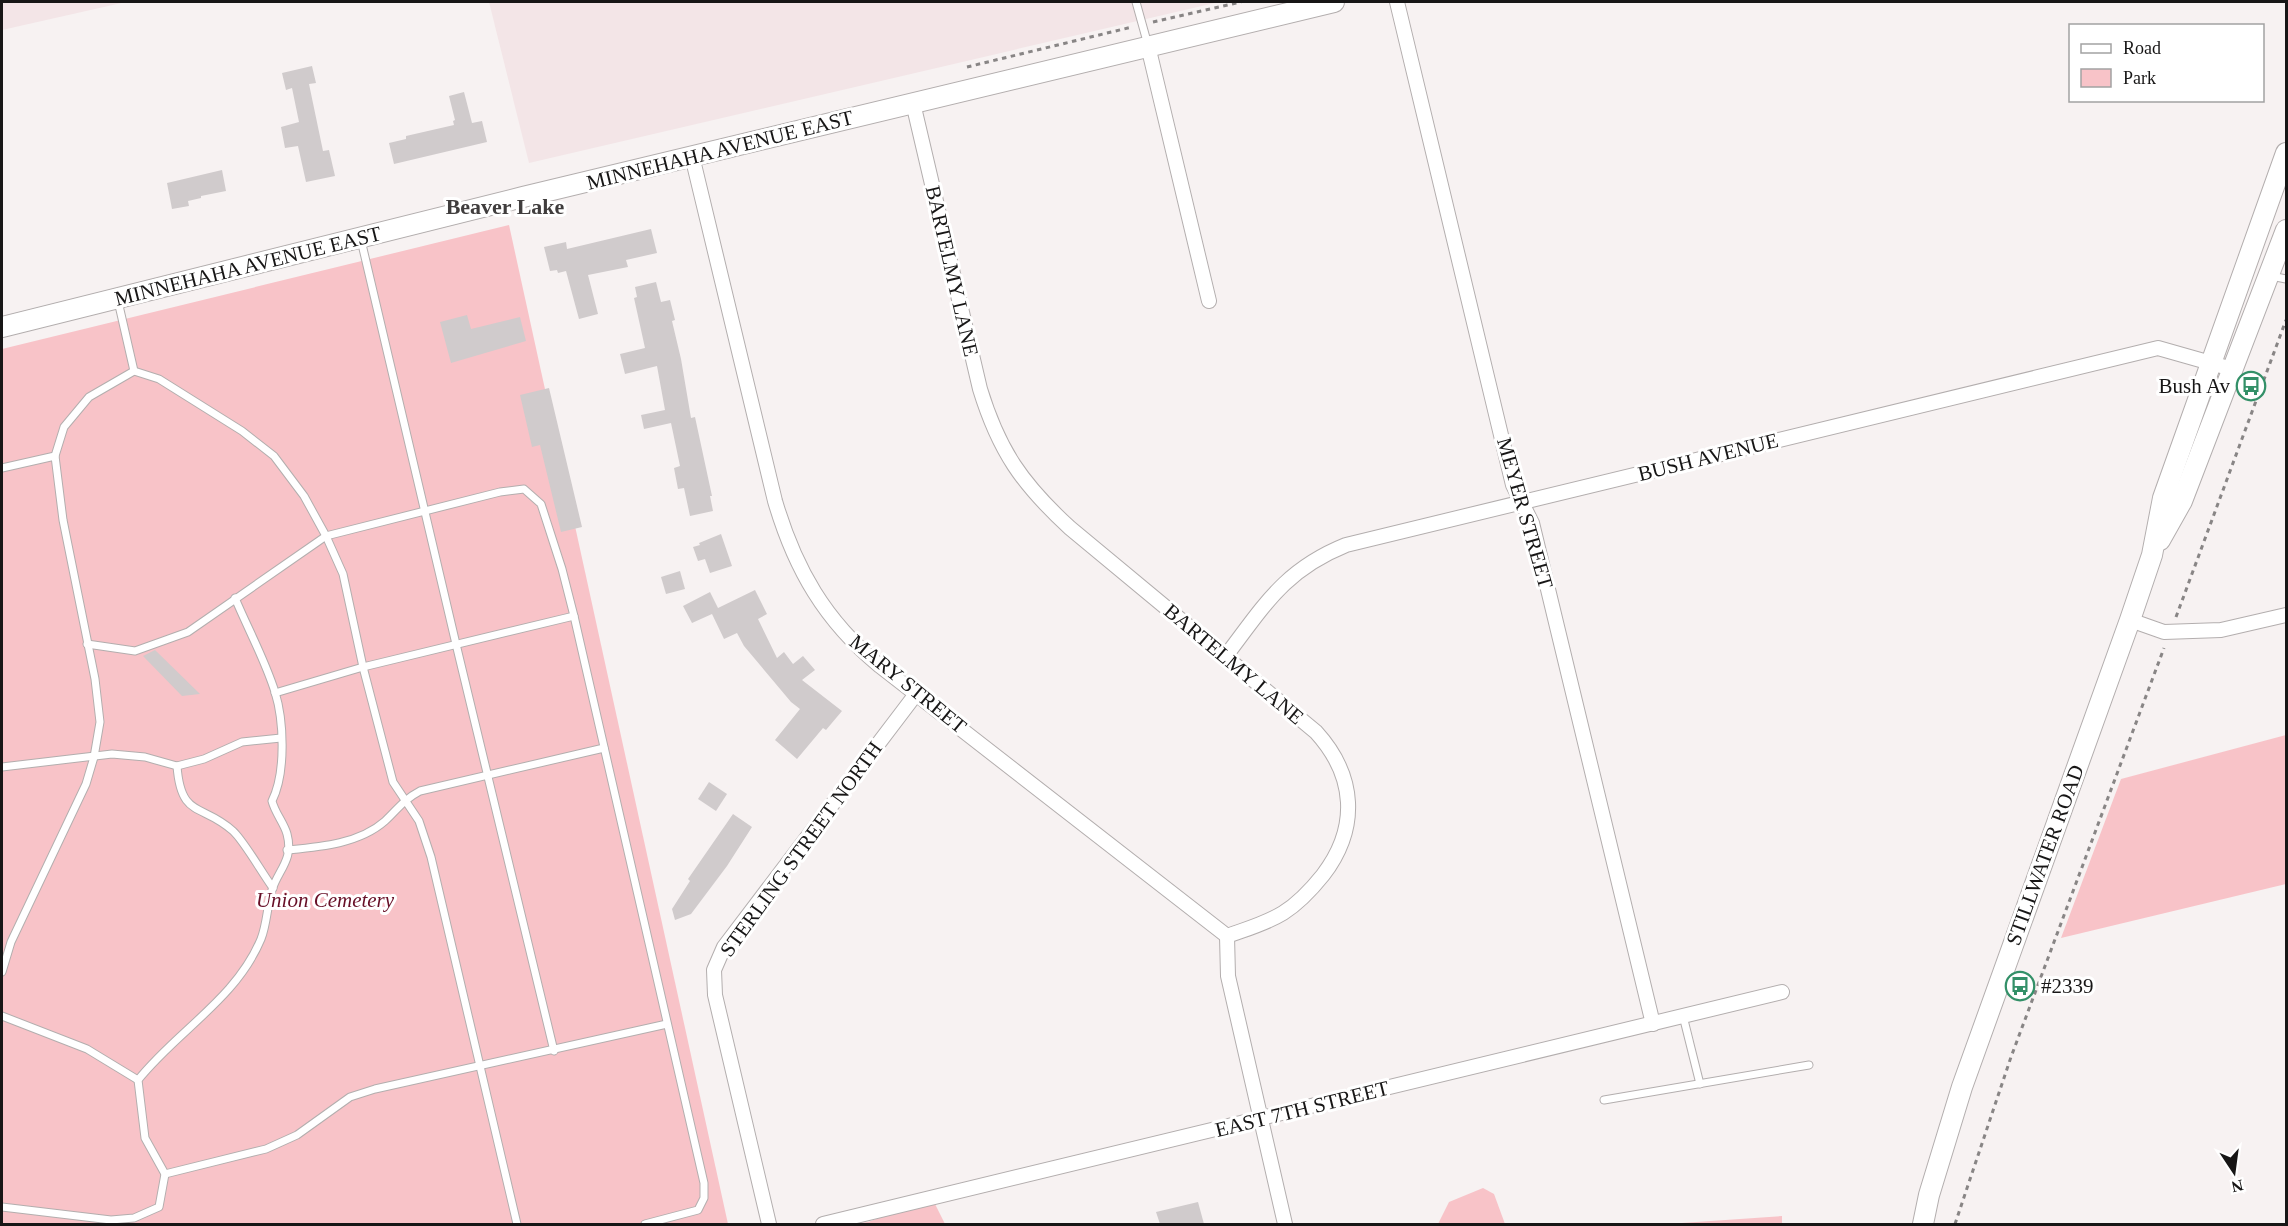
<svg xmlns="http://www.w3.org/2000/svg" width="2288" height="1226" viewBox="0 0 2288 1226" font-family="Georgia,serif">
<rect width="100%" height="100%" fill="#f7f2f2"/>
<g fill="#f3e5e7">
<path d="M2,2H126L2,30Z"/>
<path d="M489,2H1219L529,163Z"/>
</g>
<g fill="#f8c3c8">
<path d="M509,225L728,1224H2V349Z"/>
<path d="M2286,735V884L2061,938L2121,779Z"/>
<path d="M1483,1188L1494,1194L1505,1224H1438L1449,1202Z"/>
<path d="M932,1198L945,1224H854L868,1222Z"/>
<path d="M1782,1216V1224H1667Z"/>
</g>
<g fill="#d0cbcc">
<path d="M312,66L316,83L309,84L323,151L329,150L335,176L306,182L298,146L285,148L281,127L299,122L292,88L286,90L282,73Z"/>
<path d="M464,92L472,123L482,121L487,142L394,164L389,143L406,139V136L454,125L453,121L455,120L449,96Z"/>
<path d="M222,170L226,191L201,196V198L188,201L189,206L172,209L167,183Z"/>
<path d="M651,229L657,253L626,260L628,267L588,275L598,314L579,319L566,271L558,273L557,270L550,271L544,247L566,242L567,249Z"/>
<path d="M656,282L661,302L670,300L675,320L672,321L681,359L691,418L695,417L712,496H710L713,511L690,516L684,488L678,489L674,468L680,466L671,423L644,429L641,415L665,410L657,366L625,374L620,354L645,348L634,298L637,297L635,287Z"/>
<path d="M467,315L471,329L520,317L526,341L451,363L440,322Z"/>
<path d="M549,388L582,527L561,532L540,445L532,447L520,395Z"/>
<path d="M721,534L732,566L710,573L705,559L698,561L693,547L700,545L699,543Z"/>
<path d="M680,571L685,589L666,594L661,577Z"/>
<path d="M755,590L767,614L758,619L777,658L784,652L793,664L803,656L815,670L802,680L842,711L826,730L823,728L797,759L775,740L800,709L791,702L744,646L737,633L724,639L712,614L692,623L683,606L710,592L718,608Z"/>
<path d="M155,650L200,694L182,696L143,656Z"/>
<path d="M709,782L727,794L716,811L698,799Z"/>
<path d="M733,814L752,827L727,866L691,914L675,920L672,909L690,881L688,879Z"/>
<path d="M1198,1202L1204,1224H1160L1156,1212Z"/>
</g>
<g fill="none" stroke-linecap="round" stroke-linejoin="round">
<g stroke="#b3aeae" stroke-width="9">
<g id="lane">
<path d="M1136,2L1148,45"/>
<path d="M361,240L456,644L554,1051"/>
<path d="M2271,276L2286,279"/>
<path d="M118,301L134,371"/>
<path d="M2,468L55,456"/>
<path d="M87,644L135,651L188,632L326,536L500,492L524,489L541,504L562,569L574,616L704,1183V1198L698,1210L645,1224"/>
<path d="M275,693L363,667L574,616"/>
<path d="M177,766C181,819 202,803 233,831C244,841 262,873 273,888"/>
<path d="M2,767L112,754L145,757L177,766L204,759L242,742L281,738"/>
<path d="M287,850C319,847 359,844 385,821C398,809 403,800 420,791L604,748"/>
<path d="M2,972L11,942L86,784L94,757L100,722L95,679L63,520L55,456L64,427L89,397L134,371L159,379L242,431L274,456L304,496L326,536L343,574L363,667L393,782L419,821L431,857L517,1224"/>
<path d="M2,1016L87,1049L138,1080"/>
<path d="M1683,1016L1700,1084"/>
<path d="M1604,1100L1809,1065"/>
<path d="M165,1174L266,1149L297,1135L350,1097L375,1089L667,1024"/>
<path d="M2,1207L111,1220L134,1218L159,1207L165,1174L145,1138L138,1080C177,1031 236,999 261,939C267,924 267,906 272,890C278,870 294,860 287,834C284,823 275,813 272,801C286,773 284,721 275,692C265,660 248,629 235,598"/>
</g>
</g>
<g stroke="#b3aeae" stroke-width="16">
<g id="street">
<path d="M1397,2L1513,485L1532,523L1653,1024"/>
<path d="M1148,46L1209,301"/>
<path d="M913,103L980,389C999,451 1022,484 1070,528L1316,732C1356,776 1359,828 1323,875C1311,890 1299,903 1283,913C1265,924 1246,929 1227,936"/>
<path d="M692,156L775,501C795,569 825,621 880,666L1227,936"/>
<path d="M2130,620L2164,632L2221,630L2286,615"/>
<path d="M1225,657C1264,606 1284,570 1346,545L2158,348L2232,369"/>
<path d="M1227,936L1228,976L1285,1224"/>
<path d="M769,1224L715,995L714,970L724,947L916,694"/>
<path d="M823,1224L1782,992"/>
</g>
</g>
<g stroke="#b3aeae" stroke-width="22">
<g id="secondary">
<path d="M2,327L523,197L1334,2"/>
<path d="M2160,540L2182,501L2286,230"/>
<path d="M1923,1224L1929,1195L1962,1087L2130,620L2152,555L2163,498L2286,153"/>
</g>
</g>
<g stroke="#888585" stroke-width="3" stroke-dasharray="4.5 4.5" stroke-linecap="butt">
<path d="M1153,22L1241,2"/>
<path d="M967,67L1132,27"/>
<path d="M2176,617L2286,320"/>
<path d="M1955,1224L2011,1057L2164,648"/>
</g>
<use href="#lane" stroke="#fff" stroke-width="7"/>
<use href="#street" stroke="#fff" stroke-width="14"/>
<use href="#secondary" stroke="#fff" stroke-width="20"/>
</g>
<defs>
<g id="bus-ring" transform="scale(1.5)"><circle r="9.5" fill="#fff" stroke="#339068" stroke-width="1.5"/><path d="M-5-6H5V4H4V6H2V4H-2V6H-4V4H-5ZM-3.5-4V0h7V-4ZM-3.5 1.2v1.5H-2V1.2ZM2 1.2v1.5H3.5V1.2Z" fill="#339068"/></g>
</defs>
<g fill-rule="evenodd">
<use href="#bus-ring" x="2251" y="386"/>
<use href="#bus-ring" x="2020" y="986"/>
</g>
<g text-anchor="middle" stroke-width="6" stroke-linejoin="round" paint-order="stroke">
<g font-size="21" fill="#171616" stroke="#fff">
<text transform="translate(720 150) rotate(-14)" y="7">MINNEHAHA AVENUE EAST</text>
<text transform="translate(248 266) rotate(-14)" y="7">MINNEHAHA AVENUE EAST</text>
<text transform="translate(952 271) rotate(77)" y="7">BARTELMY LANE</text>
<text transform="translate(1708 457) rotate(-14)" y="7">BUSH AVENUE</text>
<text transform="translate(1525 513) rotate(74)" y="7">MEYER STREET</text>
<text transform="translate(1234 664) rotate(40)" y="7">BARTELMY LANE</text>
<text transform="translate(908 684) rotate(39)" y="7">MARY STREET</text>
<text transform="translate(801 849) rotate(-54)" y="7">STERLING STREET NORTH</text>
<text transform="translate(2045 855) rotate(-70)" y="7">STILLWATER ROAD</text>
<text transform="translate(1302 1109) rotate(-14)" y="7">EAST 7TH STREET</text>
</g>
<g font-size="21" fill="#171616" stroke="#fff" text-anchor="end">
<text x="2230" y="393">Bush Av</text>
<text x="2041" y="993" text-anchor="start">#2339</text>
</g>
<g font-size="21" font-style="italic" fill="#670f27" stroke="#fff">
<text x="325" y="907">Union Cemetery</text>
</g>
<g font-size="22" font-weight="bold" fill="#403d3d" stroke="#fff">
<text x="505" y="214">Beaver Lake</text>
</g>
</g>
<rect width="2288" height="1226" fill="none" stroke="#171616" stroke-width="6"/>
<rect x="2069" y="24" width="195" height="78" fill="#ffffff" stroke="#a2a2a2" stroke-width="1.5"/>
<rect x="2081" y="44" width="30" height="9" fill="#ffffff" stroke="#a2a2a2" stroke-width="1.5"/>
<text x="2123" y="54" font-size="18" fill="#171616">Road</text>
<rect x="2081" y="69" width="30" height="18" fill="#f8c3c8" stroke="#a2a2a2" stroke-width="1.5"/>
<text x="2123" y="84" font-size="18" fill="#171616">Park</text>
<g transform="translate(2234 1172) rotate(167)" stroke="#ffffff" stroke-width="4.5" paint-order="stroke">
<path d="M0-4.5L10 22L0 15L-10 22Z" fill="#171616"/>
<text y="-9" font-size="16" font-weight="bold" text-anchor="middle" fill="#171616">N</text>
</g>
</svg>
